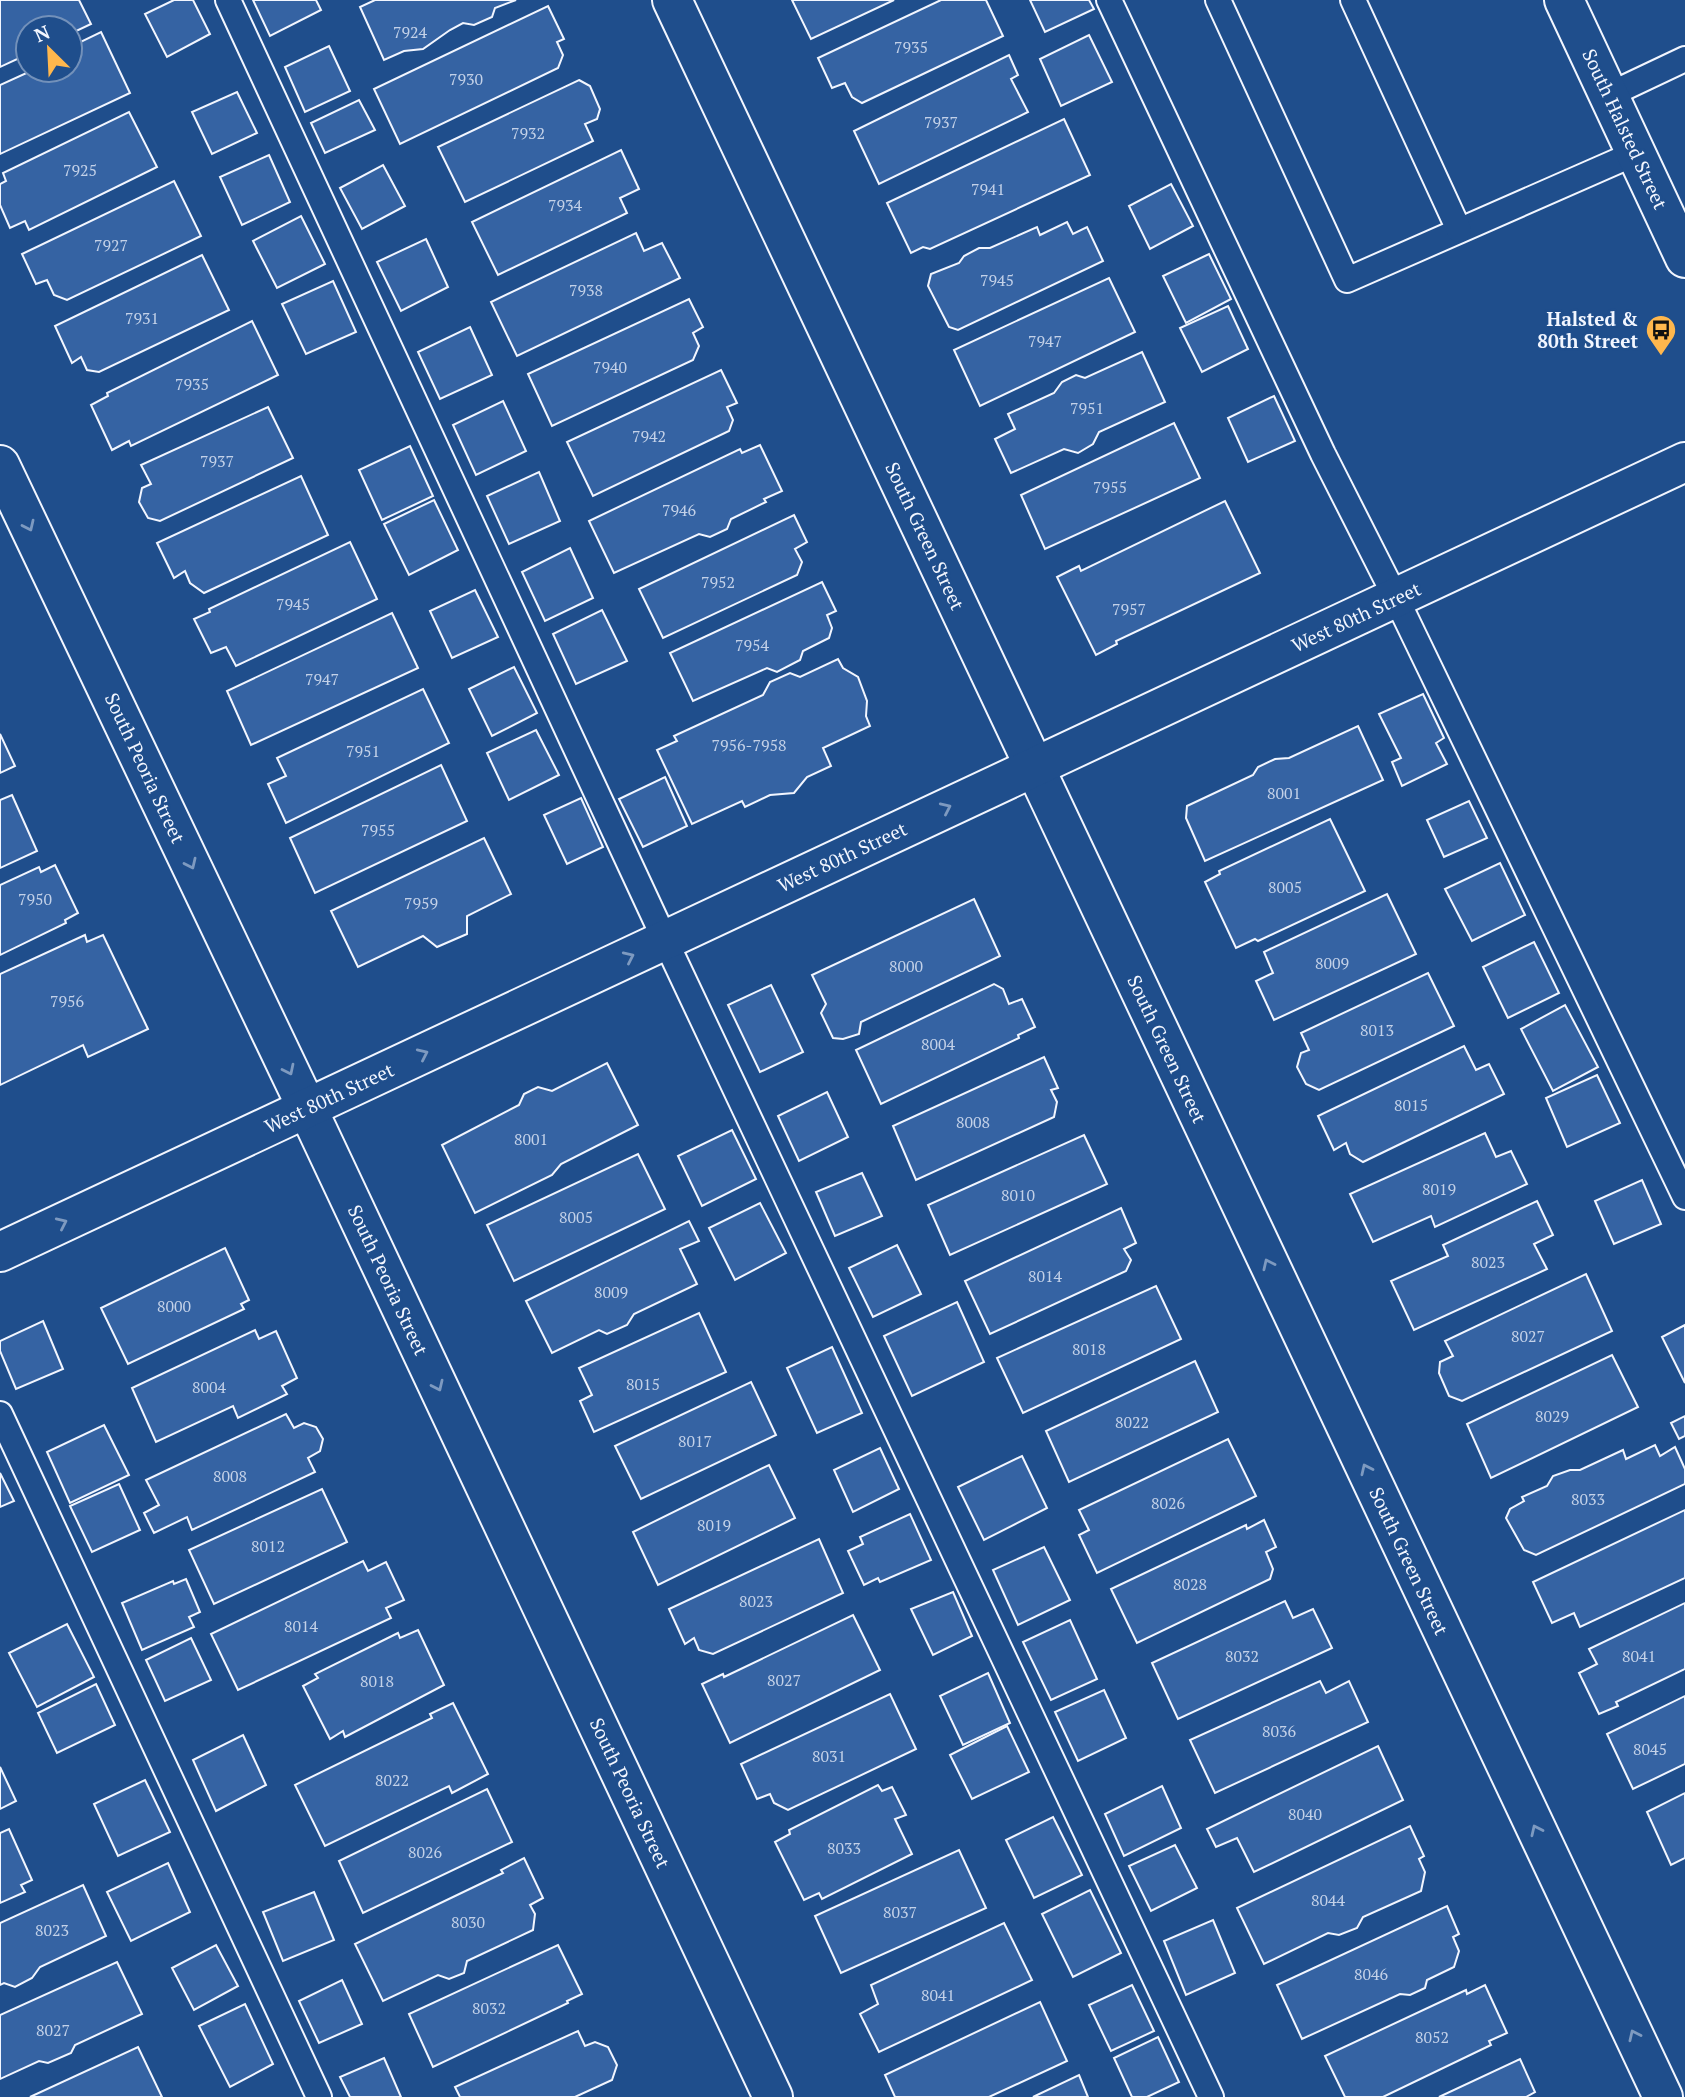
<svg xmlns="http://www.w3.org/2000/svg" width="1685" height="2097" viewBox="0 0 1685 2097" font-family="'PT Serif',serif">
<rect width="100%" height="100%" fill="#1f4e8c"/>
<g fill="#3563a3" stroke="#f2f6ff" stroke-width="2">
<path d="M0,0H79L91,24L70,34V28H28V54L0,67Z"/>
<path d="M174,0H193L210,34L167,57L145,14Z"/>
<path d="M253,0H316L321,10L270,36Z"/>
<path d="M375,0H516L495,8L492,17L474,25L463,23L450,30L423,49L404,51L384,60L360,7Z"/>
<path d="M792,0H894L811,39Z"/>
<path d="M941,0H986L1003,36L862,103L852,97L845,83L832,88L818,58Z"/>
<path d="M1030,0H1089L1094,9L1045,32Z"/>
<path d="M548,6L564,39L557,42L563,55L558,68L400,144L374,89Z"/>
<path d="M101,32L130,93L0,154V85L33,70H70V52L75,50L72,46Z"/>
<path d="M1089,35L1112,82L1061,106L1040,59Z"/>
<path d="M329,46L350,91L305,112L285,67Z"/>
<path d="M1009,55L1018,75L1011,79L1028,112L879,184L854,131Z"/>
<path d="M579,80L590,86L600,109L597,119L585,124L593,141L465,202L438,147Z"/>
<path d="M237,92L257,133L212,154L192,112Z"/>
<path d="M359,100L375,130L325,153L311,123Z"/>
<path d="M129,112L157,167L29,230L25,221L10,228L0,205V184L6,181L3,173Z"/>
<path d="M1064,119L1090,175L930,249L923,247L911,253L887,203Z"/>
<path d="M621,150L639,189L620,198L627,213L498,275L472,222Z"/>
<path d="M269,155L290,202L242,225L220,177Z"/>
<path d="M383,165L405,206L362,229L340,188Z"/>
<path d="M174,181L201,236L67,300L54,295L47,280L36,284L22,254Z"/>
<path d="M1171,184L1193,226L1150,249L1129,206Z"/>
<path d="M301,216L325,264L277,288L253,241Z"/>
<path d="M1067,222L1073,234L1087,227L1103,261L958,330L949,327L928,286L931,274L959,263L964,256L979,248H990L1037,227L1040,235Z"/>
<path d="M636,233L644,251L662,243L680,278L517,356L491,302Z"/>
<path d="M426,239L448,287L401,311L377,262Z"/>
<path d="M1209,254L1231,299L1186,323L1163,276Z"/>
<path d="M202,255L229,310L99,372L87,370L81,357L72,363L55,326Z"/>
<path d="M1109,278L1135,332L980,406L954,350Z"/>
<path d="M333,281L356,332L306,354L282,304Z"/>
<path d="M689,299L703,327L693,333L699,346L693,360L552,426L528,374Z"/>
<path d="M1228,306L1248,349L1202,372L1180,328Z"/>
<path d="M252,321L278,375L131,446L129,441L112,450L91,405L108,396L107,393Z"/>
<path d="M470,327L492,375L440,399L418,352Z"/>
<path d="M1142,352L1165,402L1099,432L1093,444L1078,453L1064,449L1011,473L995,439L1015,429L1008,414L1054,393L1062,382L1076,375L1085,378Z"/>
<path d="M721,370L737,403L727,407L733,420L729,431L593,496L567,442Z"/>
<path d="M1274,396L1295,441L1248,462L1228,418Z"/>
<path d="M503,401L526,451L476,475L453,425Z"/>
<path d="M268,407L293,458L160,521L148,518L139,502L142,488L151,484L141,465Z"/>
<path d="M1174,423L1200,478L1045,549L1021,495Z"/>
<path d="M760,445L782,491L764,499L766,502L731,519L727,529L710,537L699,534L614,573L589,521L740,449L742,453Z"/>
<path d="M410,446L433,496L382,520L359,470Z"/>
<path d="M539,472L560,521L509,544L487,496Z"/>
<path d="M301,476L328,535L204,593L190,583L185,571L174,578L157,543Z"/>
<path d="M434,500L458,550L409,575L384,524Z"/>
<path d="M1225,501L1260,573L1116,641L1117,644L1096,655L1057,577L1079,566L1081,571Z"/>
<path d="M794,515L807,542L795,549L802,562L797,575L663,638L639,589Z"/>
<path d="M350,542L377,599L236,666L226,647L211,653L194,619L210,612L209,609Z"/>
<path d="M570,548L593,598L545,621L522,572Z"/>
<path d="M822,582L836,611L827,615L832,628L829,638L803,651L800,660L777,672L767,668L693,701L670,653Z"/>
<path d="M475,590L498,637L452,658L430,611Z"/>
<path d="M602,610L627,661L576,684L553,634Z"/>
<path d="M392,613L418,668L251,745L227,691Z"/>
<path d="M838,659L843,668L858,677L867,701L866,716L870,726L823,748L831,766L807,777L794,793L770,795L745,807L742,801L692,824L657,750L677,741L674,736L763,695L770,682L790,673L800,677Z"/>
<path d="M514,667L537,713L492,736L469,689Z"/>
<path d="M423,689L449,743L286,823L268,784L286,776L277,758Z"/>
<path d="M1423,694L1444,738L1436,743L1447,764L1402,786L1392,762L1401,758L1379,714Z"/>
<path d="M1358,726L1383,780L1205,861L1186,818L1187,806L1253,775L1258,767L1275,759L1289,758Z"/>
<path d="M536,730L559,775L509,800L487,753Z"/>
<path d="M0,734L15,766L0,773Z"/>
<path d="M441,765L467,821L315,893L290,838Z"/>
<path d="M665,777L687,826L643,847L619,799Z"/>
<path d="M12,795L37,851L0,868V800Z"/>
<path d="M581,798L603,847L567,864L544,815Z"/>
<path d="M1469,801L1487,838L1444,857L1427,820Z"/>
<path d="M1330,819L1365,891L1258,941L1255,939L1236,948L1205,882L1220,874L1219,871Z"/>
<path d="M484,838L511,894L467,916V934L437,947L423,936L358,967L331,911Z"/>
<path d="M1500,863L1525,915L1472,941L1445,889Z"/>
<path d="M55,865L78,913L65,920L66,923L0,955V885L39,867L41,872Z"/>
<path d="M1387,894L1416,954L1274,1020L1256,981L1273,973L1264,952Z"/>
<path d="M974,899L1000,956L861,1022L859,1034L843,1039L833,1038L821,1013L826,1004L812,975Z"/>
<path d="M85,935L87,942L103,935L148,1029L88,1057L83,1045L0,1085V974Z"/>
<path d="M1534,942L1559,993L1508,1018L1483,967Z"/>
<path d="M1428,973L1454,1026L1319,1090L1306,1084L1297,1067L1301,1053L1309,1050L1301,1033Z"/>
<path d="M994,984L1003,989L1009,1004L1022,999L1035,1027L1018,1035L1019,1038L881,1104L856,1050Z"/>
<path d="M771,985L803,1052L760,1072L728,1005Z"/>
<path d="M1565,1005L1598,1067L1553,1091L1521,1029Z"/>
<path d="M1464,1046L1476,1070L1489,1064L1504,1094L1363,1162L1350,1154L1346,1143L1334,1150L1318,1116Z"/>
<path d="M1044,1057L1058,1088L1051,1090L1057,1102L1054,1117L916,1180L893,1126Z"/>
<path d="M607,1063L638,1125L561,1164L552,1175L475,1213L442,1145L519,1105L524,1094L538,1087L552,1091Z"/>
<path d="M1597,1075L1620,1123L1567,1147L1546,1098Z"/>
<path d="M827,1092L848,1137L799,1161L778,1116Z"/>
<path d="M732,1130L756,1179L702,1206L678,1156Z"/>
<path d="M1485,1133L1496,1157L1511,1151L1527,1184L1435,1227L1431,1216L1373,1242L1350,1194Z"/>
<path d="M1084,1135L1107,1184L950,1255L928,1205Z"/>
<path d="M638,1154L665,1209L514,1281L487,1225Z"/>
<path d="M862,1173L882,1216L835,1236L816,1192Z"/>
<path d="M1642,1180L1661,1224L1614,1244L1595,1201Z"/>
<path d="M1537,1201L1553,1235L1534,1244L1547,1269L1414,1330L1391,1281L1448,1256L1443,1245Z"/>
<path d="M760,1203L786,1253L735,1280L709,1228Z"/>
<path d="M1121,1208L1136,1243L1124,1249L1131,1260L1126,1271L990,1334L965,1281Z"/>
<path d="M689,1221L699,1241L680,1249L697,1284L634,1314L627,1325L607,1334L599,1330L552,1353L526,1301Z"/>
<path d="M897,1245L921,1294L873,1317L849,1268Z"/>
<path d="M225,1248L249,1300L241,1304L244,1309L128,1364L101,1308Z"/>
<path d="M1586,1274L1612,1331L1462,1401L1449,1396L1439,1373L1440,1362L1453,1356L1445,1341Z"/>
<path d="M1156,1286L1181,1339L1023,1413L997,1358Z"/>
<path d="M957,1302L984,1362L912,1396L884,1336Z"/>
<path d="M699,1313L726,1372L594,1432L580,1401L592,1395L579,1368Z"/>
<path d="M43,1321L63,1369L16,1389L0,1351V1341Z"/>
<path d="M1685,1325V1383L1662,1337Z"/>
<path d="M255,1330L259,1339L276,1331L297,1378L282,1386L287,1394L238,1418L233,1406L156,1442L132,1388Z"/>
<path d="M832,1347L862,1413L817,1433L787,1368Z"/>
<path d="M1612,1355L1638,1407L1491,1478L1467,1424Z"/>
<path d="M1195,1361L1218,1412L1069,1482L1046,1431Z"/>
<path d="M751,1382L776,1435L641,1499L615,1446Z"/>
<path d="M286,1414L294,1428L304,1423L316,1427L323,1439L320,1451L308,1458L315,1472L192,1530L187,1517L154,1533L144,1513L159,1505L146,1480Z"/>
<path d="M1685,1416V1436L1679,1439L1671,1423Z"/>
<path d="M104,1425L129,1475L70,1503L47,1452Z"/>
<path d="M1228,1439L1256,1496L1097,1573L1079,1535L1089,1530L1079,1510Z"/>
<path d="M1655,1445L1660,1456L1675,1447L1685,1469V1484L1536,1555L1524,1550L1506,1518L1510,1509L1524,1501L1522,1497L1547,1486L1553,1476L1570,1470H1580L1623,1450L1626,1459Z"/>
<path d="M880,1448L899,1489L853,1512L834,1470Z"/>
<path d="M1022,1456L1047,1508L984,1540L958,1487Z"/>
<path d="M769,1465L795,1518L658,1585L633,1532Z"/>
<path d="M0,1473L14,1501L0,1507Z"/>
<path d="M119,1484L140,1530L92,1552L70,1506Z"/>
<path d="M322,1489L347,1542L214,1604L189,1550Z"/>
<path d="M1685,1510V1578L1580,1627L1574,1613L1552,1623L1533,1582Z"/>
<path d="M910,1514L931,1560L880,1582L878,1578L864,1585L848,1551L863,1544L860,1537Z"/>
<path d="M1264,1520L1276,1547L1266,1552L1273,1569L1270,1579L1137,1643L1111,1589L1246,1525L1247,1529Z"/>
<path d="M819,1539L843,1593L713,1654L699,1650L694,1638L685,1644L669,1609Z"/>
<path d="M1044,1547L1070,1600L1018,1625L993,1570Z"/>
<path d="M363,1561L368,1571L386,1562L404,1600L386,1608L391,1618L238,1690L211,1634Z"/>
<path d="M186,1579L200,1612L189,1617L194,1627L142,1650L122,1603L173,1581L174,1584Z"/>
<path d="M953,1592L972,1636L933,1655L911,1609Z"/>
<path d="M1285,1601L1293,1618L1313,1609L1332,1648L1178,1719L1152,1663Z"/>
<path d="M1685,1603V1669L1616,1702L1618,1706L1599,1714L1579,1673L1597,1664L1589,1649Z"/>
<path d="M853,1615L880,1670L730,1743L702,1684L723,1674L724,1677Z"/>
<path d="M1070,1620L1097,1679L1051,1700L1023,1642Z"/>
<path d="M67,1624L94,1677L37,1707L9,1653Z"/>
<path d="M418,1630L444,1685L345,1737L343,1731L330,1739L303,1686L318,1678L315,1674L398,1633L400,1638Z"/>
<path d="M191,1638L211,1680L165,1701L146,1660Z"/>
<path d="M988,1673L1010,1723L963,1745L940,1696Z"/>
<path d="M1320,1681L1326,1693L1349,1681L1368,1722L1215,1793L1190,1740Z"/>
<path d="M96,1684L115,1725L57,1753L38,1713Z"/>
<path d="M1104,1690L1126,1738L1078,1761L1055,1712Z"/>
<path d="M890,1694L916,1749L788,1810L774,1803L770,1794L757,1799L741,1764Z"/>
<path d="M1685,1696V1764L1633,1789L1607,1734Z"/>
<path d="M453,1703L488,1774L452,1793L449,1786L325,1846L295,1785L432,1718L430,1714Z"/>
<path d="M1007,1726L1029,1772L972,1799L950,1755Z"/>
<path d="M243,1735L266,1785L216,1811L193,1760Z"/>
<path d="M1378,1746L1403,1800L1254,1872L1237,1838L1216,1847L1207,1829Z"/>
<path d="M0,1767L16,1801L0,1809Z"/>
<path d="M145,1780L170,1832L118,1856L94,1804Z"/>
<path d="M878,1785L882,1791L892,1787L906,1815L895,1819L912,1854L822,1899L819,1893L804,1900L775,1842L790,1834L789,1830Z"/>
<path d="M1162,1786L1181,1828L1124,1856L1105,1814Z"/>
<path d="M487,1789L512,1842L363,1913L339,1861Z"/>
<path d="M1685,1793V1858L1671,1865L1647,1812Z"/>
<path d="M1053,1817L1082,1875L1034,1898L1006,1840Z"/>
<path d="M1410,1826L1424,1856L1419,1859L1425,1872L1421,1891L1363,1917L1357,1928L1339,1935L1328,1933L1264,1964L1237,1908Z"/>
<path d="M9,1829L32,1880L21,1885L25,1892L0,1903V1833Z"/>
<path d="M1175,1845L1197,1888L1151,1911L1129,1866Z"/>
<path d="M959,1850L986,1908L841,1973L815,1916Z"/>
<path d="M524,1858L543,1898L530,1905L535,1914L533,1930L467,1961L464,1973L449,1979L438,1975L383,2001L355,1944L503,1873L501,1870Z"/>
<path d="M168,1863L190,1912L131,1941L107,1892Z"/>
<path d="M83,1885L106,1936L40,1967L32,1978L15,1987L4,1983L0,1985V1923Z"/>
<path d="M1090,1890L1121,1953L1073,1977L1042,1914Z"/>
<path d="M314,1892L334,1940L283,1961L263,1912Z"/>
<path d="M1447,1906L1459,1934L1453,1937L1459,1951L1454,1967L1427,1980L1425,1988L1410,1995L1400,1994L1302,2039L1277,1985Z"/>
<path d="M1213,1920L1235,1973L1186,1995L1164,1941Z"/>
<path d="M1004,1923L1032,1980L879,2052L860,2014L878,2004L871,1985Z"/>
<path d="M216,1945L238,1986L194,2010L172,1968Z"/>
<path d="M558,1945L582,1994L567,2001L568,2003L433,2067L409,2014Z"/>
<path d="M117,1962L142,2014L75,2045L71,2053L48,2063L39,2061L0,2079V2015Z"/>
<path d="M342,1980L362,2024L319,2043L299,2001Z"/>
<path d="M1132,1985L1154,2031L1111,2051L1089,2005Z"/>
<path d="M1485,1985L1507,2033L1489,2041L1491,2045L1383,2097H1345L1325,2056L1466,1990L1467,1994Z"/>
<path d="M1040,2002L1067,2061L989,2097H895L885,2075Z"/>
<path d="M245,2004L273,2064L230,2087L199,2026Z"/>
<path d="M578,2031L585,2046L595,2042L608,2047L617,2065L612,2080L575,2097H460L455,2087Z"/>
<path d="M1158,2037L1179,2082L1147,2097H1132L1114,2058Z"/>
<path d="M138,2047L162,2097H30Z"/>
<path d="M384,2058L401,2097H350L340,2077Z"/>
<path d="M1520,2059L1535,2092L1526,2097H1439Z"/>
<path d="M1079,2075L1088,2097H1033Z"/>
</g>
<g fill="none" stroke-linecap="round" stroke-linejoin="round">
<g stroke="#f2f6ff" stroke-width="28">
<g id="service">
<path d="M228,0L665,940L1211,2097"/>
<path d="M1109,0L1323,454L1396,598L1685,1197"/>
<path d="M1218,0L1347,280L1636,153"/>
<path d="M1353,0L1459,230"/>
<path d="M1609,95L1685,59"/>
<path d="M0,1414L319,2097"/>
</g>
</g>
<g stroke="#f2f6ff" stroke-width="42">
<g id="minor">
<path d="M672,0L1663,2097"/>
<path d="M0,465L307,1108L773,2097"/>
<path d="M0,1252L1685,462"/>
</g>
</g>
<g stroke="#f2f6ff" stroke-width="42">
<path id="secondary" d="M1564,0L1685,258"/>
</g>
<use href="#service" stroke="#1f4e8c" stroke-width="24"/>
<use href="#minor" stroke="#1f4e8c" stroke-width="38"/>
<use href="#secondary" stroke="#1f4e8c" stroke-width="38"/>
</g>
<defs><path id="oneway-chevron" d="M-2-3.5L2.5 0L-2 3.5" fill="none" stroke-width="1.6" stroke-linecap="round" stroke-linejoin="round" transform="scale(1.75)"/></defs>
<g stroke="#7e9ac0">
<use href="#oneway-chevron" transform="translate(29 526) rotate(65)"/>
<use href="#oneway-chevron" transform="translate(946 808) rotate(-25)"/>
<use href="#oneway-chevron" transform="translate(191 864) rotate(65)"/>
<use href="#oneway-chevron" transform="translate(629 957) rotate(-25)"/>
<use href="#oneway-chevron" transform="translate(423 1054) rotate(-25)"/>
<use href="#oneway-chevron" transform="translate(289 1070) rotate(64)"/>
<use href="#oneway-chevron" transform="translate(62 1223) rotate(-25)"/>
<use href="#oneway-chevron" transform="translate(1268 1264) rotate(-115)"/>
<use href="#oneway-chevron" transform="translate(438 1386) rotate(65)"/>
<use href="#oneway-chevron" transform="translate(1366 1469) rotate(-115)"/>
<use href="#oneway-chevron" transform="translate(1536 1830) rotate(-115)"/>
<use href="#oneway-chevron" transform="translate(1634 2035) rotate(-115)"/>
</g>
<defs>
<g id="bus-pin" transform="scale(1.575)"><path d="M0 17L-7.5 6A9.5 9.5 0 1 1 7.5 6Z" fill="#ffb74d" stroke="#1f4e8c"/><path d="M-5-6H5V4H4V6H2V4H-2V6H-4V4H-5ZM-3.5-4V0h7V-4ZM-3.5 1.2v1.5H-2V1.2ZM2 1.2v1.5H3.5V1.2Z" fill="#111"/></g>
</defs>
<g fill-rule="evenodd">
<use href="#bus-pin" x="1661" y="330"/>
</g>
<g text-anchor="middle" stroke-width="5" stroke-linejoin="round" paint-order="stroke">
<g font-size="16" fill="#c3d1e8">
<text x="410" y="38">7924</text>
<text x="911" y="53">7935</text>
<text x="466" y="85">7930</text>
<text x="941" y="128">7937</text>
<text x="528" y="139">7932</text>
<text x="80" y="176">7925</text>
<text x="988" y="195">7941</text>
<text x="565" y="211">7934</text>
<text x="111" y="251">7927</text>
<text x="997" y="286">7945</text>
<text x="586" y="296">7938</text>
<text x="142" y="324">7931</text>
<text x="1045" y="347">7947</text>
<text x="610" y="373">7940</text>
<text x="192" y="390">7935</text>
<text x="1087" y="414">7951</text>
<text x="649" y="442">7942</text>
<text x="217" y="467">7937</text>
<text x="1110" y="493">7955</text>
<text x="679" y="516">7946</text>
<text x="718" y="588">7952</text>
<text x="293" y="610">7945</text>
<text x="1129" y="615">7957</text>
<text x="752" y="651">7954</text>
<text x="322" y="685">7947</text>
<text x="749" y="751">7956-7958</text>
<text x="363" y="757">7951</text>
<text x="1284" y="799">8001</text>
<text x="378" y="836">7955</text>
<text x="1285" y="893">8005</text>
<text x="35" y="905">7950</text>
<text x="421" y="909">7959</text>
<text x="1332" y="969">8009</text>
<text x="906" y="972">8000</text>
<text x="67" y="1007">7956</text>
<text x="1377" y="1036">8013</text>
<text x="938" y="1050">8004</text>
<text x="1411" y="1111">8015</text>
<text x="973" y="1128">8008</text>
<text x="531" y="1145">8001</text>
<text x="1439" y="1195">8019</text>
<text x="1018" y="1201">8010</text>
<text x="576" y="1223">8005</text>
<text x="1488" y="1268">8023</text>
<text x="1045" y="1282">8014</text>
<text x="611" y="1298">8009</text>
<text x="174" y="1312">8000</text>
<text x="1528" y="1342">8027</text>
<text x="1089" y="1355">8018</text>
<text x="643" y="1390">8015</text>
<text x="209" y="1393">8004</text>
<text x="1552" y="1422">8029</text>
<text x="1132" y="1428">8022</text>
<text x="695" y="1447">8017</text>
<text x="230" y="1482">8008</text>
<text x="1588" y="1505">8033</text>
<text x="1168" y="1509">8026</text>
<text x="714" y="1531">8019</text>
<text x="268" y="1552">8012</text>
<text x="1190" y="1590">8028</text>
<text x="756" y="1607">8023</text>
<text x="301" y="1632">8014</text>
<text x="1242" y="1662">8032</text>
<text x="1639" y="1662">8041</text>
<text x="784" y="1686">8027</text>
<text x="377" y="1687">8018</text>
<text x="1279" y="1737">8036</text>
<text x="1650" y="1755">8045</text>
<text x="829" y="1762">8031</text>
<text x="392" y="1786">8022</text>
<text x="1305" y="1820">8040</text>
<text x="844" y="1854">8033</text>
<text x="425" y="1858">8026</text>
<text x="1328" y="1906">8044</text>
<text x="900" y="1918">8037</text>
<text x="468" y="1928">8030</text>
<text x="52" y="1936">8023</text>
<text x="1371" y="1980">8046</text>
<text x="938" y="2001">8041</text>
<text x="489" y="2014">8032</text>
<text x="53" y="2036">8027</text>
<text x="1432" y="2043">8052</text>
</g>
<g font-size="19" fill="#f2f6ff" stroke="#1f4e8c">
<text transform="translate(1625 129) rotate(65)" y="7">South Halsted Street</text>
<text transform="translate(925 536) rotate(65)" y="7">South Green Street</text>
<text transform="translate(1356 617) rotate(-25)" y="7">West 80th Street</text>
<text transform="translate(145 768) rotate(65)" y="7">South Peoria Street</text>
<text transform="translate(842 857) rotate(-25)" y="7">West 80th Street</text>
<text transform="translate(1167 1049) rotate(65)" y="7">South Green Street</text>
<text transform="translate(329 1098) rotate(-25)" y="7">West 80th Street</text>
<text transform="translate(388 1280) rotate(65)" y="7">South Peoria Street</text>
<text transform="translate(1409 1561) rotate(65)" y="7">South Green Street</text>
<text transform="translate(630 1793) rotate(65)" y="7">South Peoria Street</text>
</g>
<g font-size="19" font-weight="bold" fill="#f2f6ff" stroke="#1f4e8c" text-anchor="end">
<text x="1638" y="326">Halsted &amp;<tspan x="1638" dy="22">80th Street</tspan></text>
</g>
</g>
<g transform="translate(49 49) rotate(336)"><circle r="33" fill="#1f4e8c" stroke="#7391ba" stroke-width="2"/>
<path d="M0-5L12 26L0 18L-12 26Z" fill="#ffb74d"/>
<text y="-10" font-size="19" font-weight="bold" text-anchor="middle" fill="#f2f6ff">N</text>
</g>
</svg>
